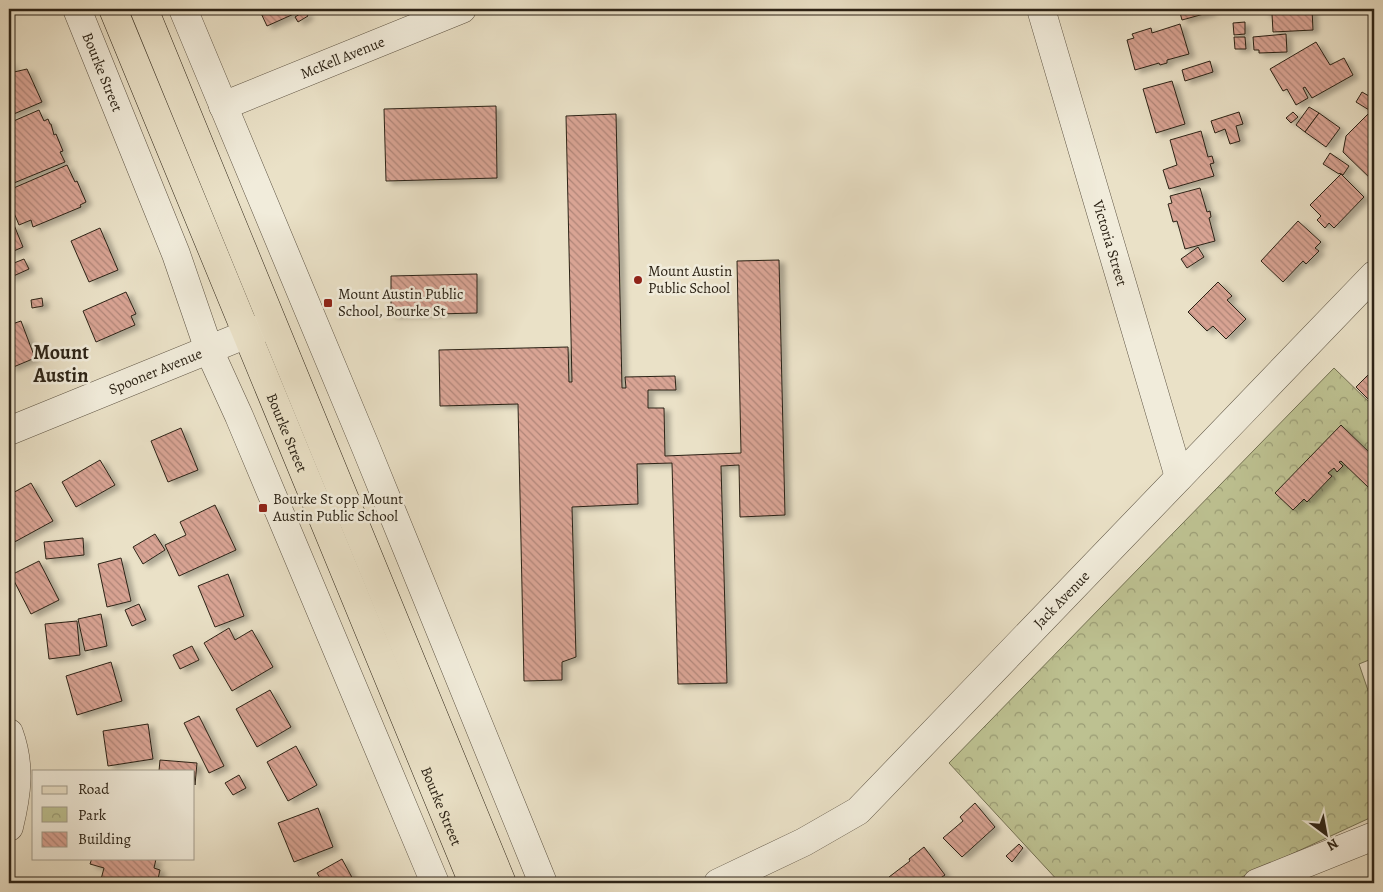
<svg xmlns="http://www.w3.org/2000/svg" width="1383" height="892" viewBox="0 0 1383 892" font-family="Alegreya,serif">
<defs>
<pattern id="park-crowns" width="20" height="18" patternUnits="userSpaceOnUse" patternTransform="scale(1.25)"><rect width="20" height="18" fill="#bdc191"/><path d="M2 6a3 3 0 1 1 6 0M12 15a3 3 0 1 1 6 0" fill="none" stroke="#9a9c75"/></pattern>
<pattern id="building-back-hatch" width="6" height="6" patternUnits="userSpaceOnUse" patternTransform="scale(1.25)"><rect width="6" height="6" fill="#d9a494"/><path d="M-1 5l2 2M0 0l6 6M5-1l2 2" fill="none" stroke="#b08578"/></pattern>
<filter id="shadow"><feDropShadow dx="5.5" dy="3" stdDeviation="2.5" flood-color="#0004"/></filter>
</defs>
<rect width="100%" height="100%" fill="#eae1c7"/>
<filter id="stains"><feTurbulence type="fractalNoise" baseFrequency=".004" numOctaves="4"/><feColorMatrix values="0 0 0 0 .2 0 0 0 0 .09 0 0 0 0 .02 0 0 0 .5 -.17"/></filter>
<radialGradient id="worn" r=".72"><stop offset=".6" stop-color="#630" stop-opacity="0"/><stop offset="1" stop-color="#630" stop-opacity=".3"/></radialGradient>
<path fill="url(#park-crowns)" stroke="#747254" d="M1334,368L1374,407V658L1359,664L1374,708V816L1229,883H1060L949,763Z"/>
<g fill="url(#building-back-hatch)" stroke="#2c2316" filter="url(#shadow)">
<path d="M259,9H294L296,13L267,26Z"/>
<path d="M1179,9H1210L1211,12L1182,20Z"/>
<path d="M1265,9H1312L1313,30L1273,32L1272,14H1265Z"/>
<path d="M305,11L308,16L298,22L295,17Z"/>
<path d="M1245,22V34L1234,35L1233,23Z"/>
<path d="M1180,24L1189,54L1167,60V63L1160,65L1159,63L1135,70L1127,40L1134,38L1132,34L1151,28L1152,33Z"/>
<path d="M1286,34L1287,52L1259,53V50H1254L1253,37Z"/>
<path d="M1234,37H1245L1246,49H1235Z"/>
<path d="M1316,42L1330,65L1344,58L1353,75L1312,98L1305,87L1303,88L1308,98L1296,105L1287,89L1283,91L1270,69Z"/>
<path d="M9,61L14,72L27,69L42,102L9,116Z"/>
<path d="M1210,61L1213,72L1185,81L1182,70Z"/>
<path d="M1172,81L1185,124L1156,133L1143,89Z"/>
<path d="M1362,92L1374,99V113L1356,102Z"/>
<path d="M496,106L497,178L386,181L384,109Z"/>
<path d="M1309,107L1319,113L1305,132L1296,125Z"/>
<path d="M39,110L44,121L48,119L50,124H51L54,135L56,134L63,151L60,152L65,162L9,185V123Z"/>
<path d="M1239,112L1243,124L1236,126L1240,141L1230,144L1225,129L1215,133L1211,121Z"/>
<path d="M1293,112L1298,117L1291,123L1286,118Z"/>
<path d="M1319,113L1340,128L1326,147L1305,132Z"/>
<path d="M1369,113L1374,118V182L1343,152L1346,136Z"/>
<path d="M616,114L622,388H626L625,377L675,376L676,390H648V408H664L665,456L741,453L737,261L779,260L785,515L740,517L739,465L721,466L727,683L678,684L672,463L637,464L638,504L572,507L576,657L562,662V680L524,681L518,404L440,406L439,350L568,347L569,382H572L566,116Z"/>
<path d="M1201,131L1208,157L1212,156L1214,163L1210,164L1214,176L1169,189L1163,170L1177,165L1170,140Z"/>
<path d="M1330,153L1349,166L1343,175L1340,173L1339,174L1323,164Z"/>
<path d="M67,165L75,182L77,181L86,202L80,205L81,207L33,227L31,220L19,225L9,201V190Z"/>
<path d="M1341,174L1364,197L1334,228L1329,223L1325,228L1317,220L1321,216L1310,205Z"/>
<path d="M1200,188L1207,212L1210,211L1211,217L1209,218L1215,241L1185,249L1177,221L1173,222L1168,204L1172,203L1170,196Z"/>
<path d="M1298,221L1321,242L1315,248L1319,251L1306,264L1303,261L1283,282L1261,261Z"/>
<path d="M14,225L23,247L9,253V227Z"/>
<path d="M100,228L118,270L89,282L71,241Z"/>
<path d="M1198,247L1204,257L1187,268L1181,259Z"/>
<path d="M24,259L29,269L9,278V265Z"/>
<path d="M477,274V313L391,315V276Z"/>
<path d="M1218,282L1232,296L1227,300L1246,319L1226,339L1213,326L1207,331L1188,312Z"/>
<path d="M126,292L136,314L131,316L135,325L96,342L83,311Z"/>
<path d="M42,298L43,306L32,308L31,300Z"/>
<path d="M21,321L35,358L11,368L9,363V325Z"/>
<path d="M1370,373L1374,378V405L1356,387Z"/>
<path d="M1341,425L1374,457V481L1368,487L1341,461L1339,462L1343,466L1337,472L1334,468L1328,473L1332,476L1307,502L1304,499L1293,510L1275,493Z"/>
<path d="M181,428L198,470L168,482L151,441Z"/>
<path d="M100,460L115,485L76,507L62,482Z"/>
<path d="M31,483L53,521L9,545V495Z"/>
<path d="M215,505L236,550L179,576L165,545L186,535L180,522Z"/>
<path d="M155,534L165,550L143,564L133,547Z"/>
<path d="M83,538L84,555L46,559L44,542Z"/>
<path d="M121,558L131,601L107,607L98,564Z"/>
<path d="M39,561L59,600L31,614L11,575Z"/>
<path d="M228,574L244,616L215,627L198,586Z"/>
<path d="M139,604L146,620L132,626L125,610Z"/>
<path d="M101,614L107,646L85,651L78,619Z"/>
<path d="M77,621L80,655L49,659L45,624Z"/>
<path d="M229,628L235,640L252,630L273,667L232,691L204,643Z"/>
<path d="M192,646L199,660L180,669L173,655Z"/>
<path d="M111,662L122,701L77,715L66,676Z"/>
<path d="M270,690L291,727L257,747L236,709Z"/>
<path d="M199,716L224,766L209,773L184,723Z"/>
<path d="M148,724L153,759L108,766L103,731Z"/>
<path d="M296,746L317,785L288,801L267,762Z"/>
<path d="M160,760L197,763L195,785L194,771H159Z"/>
<path d="M239,775L246,788L233,795L225,783Z"/>
<path d="M975,803L995,827L962,857L943,838L963,821L960,817Z"/>
<path d="M318,808L333,847L294,862L278,823Z"/>
<path d="M1019,844L1023,848L1012,862L1006,856Z"/>
<path d="M924,847L945,875L933,883H893L889,877L910,861L909,859Z"/>
<path d="M92,858L156,859L154,868L160,870L157,883H100L104,868L90,864Z"/>
<path d="M342,859L355,883H323L317,873Z"/>
</g>
<g fill="none" stroke-linecap="round" stroke-linejoin="round">
<g stroke="#5c5242" stroke-width="29">
<g id="minor">
<path id="s1" d="M77,9L176,254L209,350L239,416L435,883"/>
<path d="M183,9L366,448L543,883"/>
<path id="s2" d="M1041,9L1179,477"/>
<path id="s3" d="M223,106L462,9"/>
<path id="s4" d="M9,431L269,325"/>
<path d="M9,733C21,766 17,794 9,827"/>
<path id="s5" d="M718,883L804,842L858,811L1374,275"/>
<path d="M1257,883L1374,836"/>
</g>
</g>
<g stroke="#2c2316" stroke-width="29">
<g id="major">
<path id="s6" d="M113,9C232,301 353,592 473,883"/>
<path d="M144,9L502,883"/>
</g>
</g>
<use href="#minor" stroke="#f1ecdb" stroke-width="28"/>
<use href="#major" stroke="#eae1c7" stroke-width="28"/>
</g>
<g fill="#8f2418" stroke="#f1ecdb" stroke-width="2">
<circle cx="638" cy="280" r="5"/>
<rect x="323" y="298" width="10" height="10" rx="2.5"/>
<rect x="258" y="503" width="10" height="10" rx="2.5"/>
</g>
<g text-anchor="middle" stroke-width="5" stroke-linejoin="round" paint-order="stroke">
<g font-size="15" fill="#2c2316" stroke="#f1ecdb">
<text dy="5" stroke="none"><textPath href="#s3" startOffset="129">McKell Avenue</textPath></text>
<text dy="5" stroke="none"><textPath href="#s1" startOffset="68">Bourke Street</textPath></text>
<text dy="5" stroke="none"><textPath href="#s2" startOffset="244">Victoria Street</textPath></text>
<text dy="5" stroke="none"><textPath href="#s4" startOffset="158">Spooner Avenue</textPath></text>
<text dy="5" stroke="none"><textPath href="#s6" startOffset="458">Bourke Street</textPath></text>
<text dy="5" stroke="none"><textPath href="#s5" startOffset="451">Jack Avenue</textPath></text>
<text dy="5" stroke="none"><textPath href="#s6" startOffset="862">Bourke Street</textPath></text>
</g>
<g font-size="15" fill="#2c2316" stroke="#f1ecdb" text-anchor="start">
<text x="648" y="276">Mount Austin<tspan x="648" dy="17">Public School</tspan></text>
<text x="338" y="299">Mount Austin Public<tspan x="338" dy="17">School, Bourke St</tspan></text>
<text x="273" y="504">Bourke St opp Mount<tspan x="273" dy="17">Austin Public School</tspan></text>
</g>
<g font-size="20" font-weight="bold" fill="#2c2316" stroke="#f1ecdb">
<text x="61" y="359">Mount<tspan x="61" dy="23">Austin</tspan></text>
</g>
</g>
<rect width="1383" height="892" fill="none" stroke="#eae1c7" stroke-width="30"/>
<rect x="10" y="10" width="1363" height="872" fill="none" stroke="#2c2316" stroke-width="2.5"/>
<rect x="15" y="15" width="1353" height="862" fill="none" stroke="#2c2316"/>
<rect x="32" y="770" width="162" height="90" fill="#f1ecdb" stroke="#a29c8c"/>
<rect x="42" y="786" width="25" height="8" fill="#eae1c7" stroke="#a29c8c"/>
<text x="78" y="794" font-size="15" fill="#2c2316">Road</text>
<rect x="42" y="807" width="25" height="15" fill="url(#park-crowns)" stroke="#a29c8c"/>
<text x="78" y="820" font-size="15" fill="#2c2316">Park</text>
<rect x="42" y="832" width="25" height="15" fill="url(#building-back-hatch)" stroke="#a29c8c"/>
<text x="78" y="844" font-size="15" fill="#2c2316">Building</text>
<g transform="translate(1326 834) rotate(148)" stroke="#f1ecdb" stroke-width="4" paint-order="stroke">
<path d="M0-4L9 19L0 12L-9 19Z" fill="#2c2316"/>
<text y="-8" font-size="14" font-weight="bold" text-anchor="middle" fill="#2c2316">N</text>
</g>
<rect width="100%" height="100%" filter="url(#stains)"/>
<rect width="100%" height="100%" fill="url(#worn)"/>
</svg>
